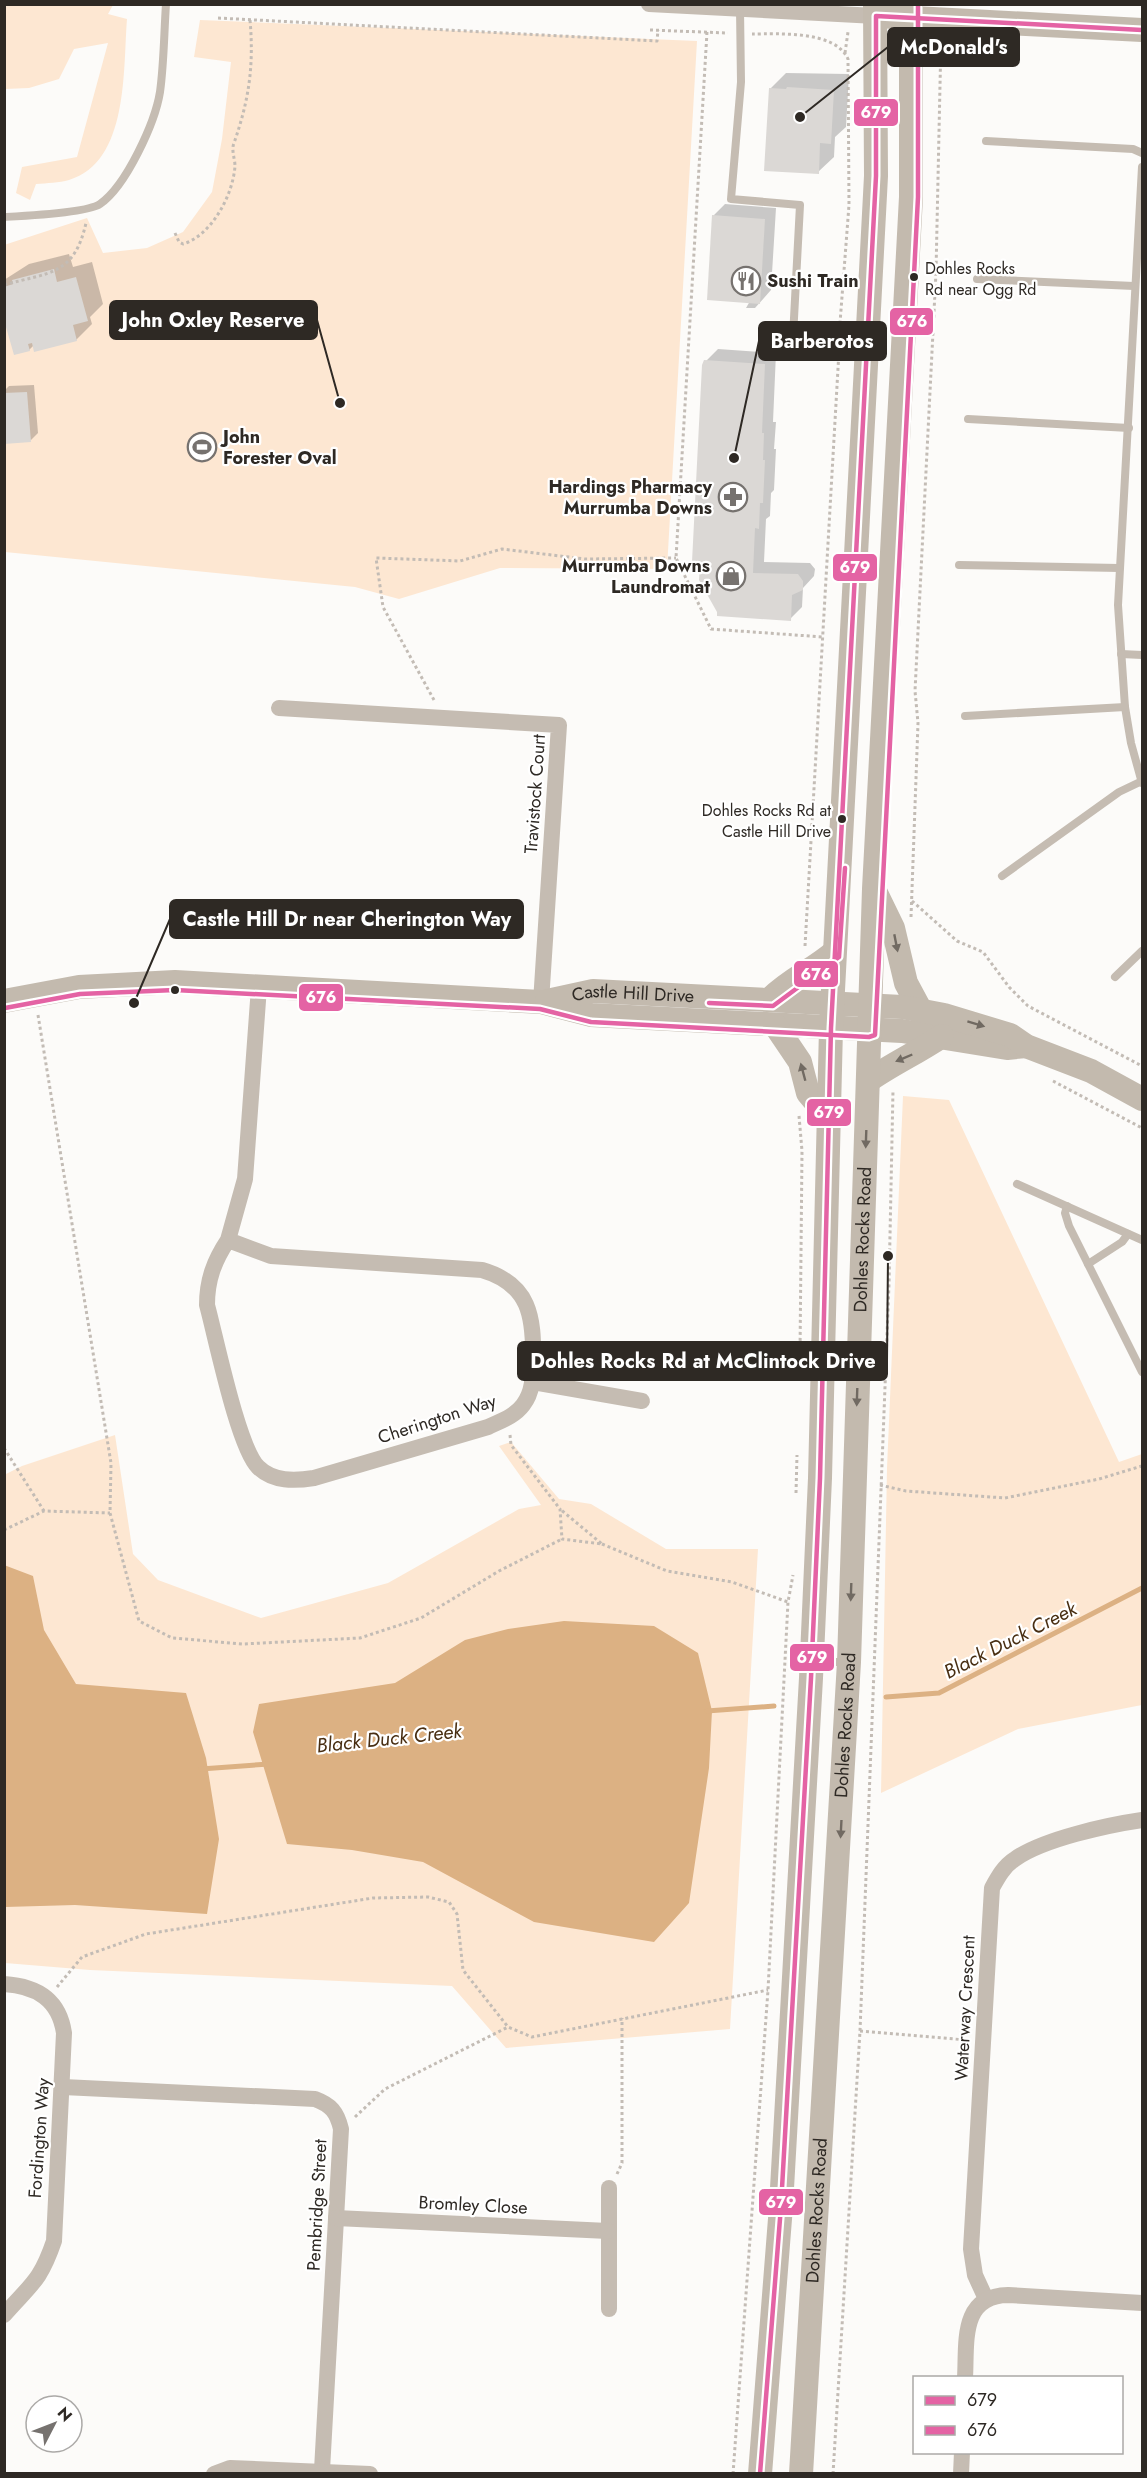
<svg xmlns="http://www.w3.org/2000/svg" width="1147" height="2478" viewBox="0 0 1147 2478" font-family="Jost,sans-serif">
<rect width="100%" height="100%" fill="#fcfbf9"/>
<g fill="#fde7d2">
<path d="M4,5H113L108,14L127,19C123,69 129,162 69,180C59,183 47,183 36,184L30,200L16,193L22,167L77,157L108,43L74,49L59,79L29,88L5,89Z"/>
<path d="M200,20L697,41L667,569L500,568L399,599L355,587L5,552L4,245L87,218L103,253L147,248L183,232L212,192L222,139L231,62L194,57Z"/>
<path d="M903,1096L949,1100L1119,1462L1142,1454V1705L1018,1729L881,1793L887,1468Z"/>
<path d="M115,1435L133,1554L158,1580L261,1618L388,1583L519,1509L541,1505L499,1446L511,1442L559,1499L591,1504L666,1549H758L730,2029L506,2048L452,1986L90,1970L5,1963L4,1475L22,1466Z"/>
</g>
<g fill="#dcb183">
<path d="M4,1565L33,1576L44,1630L76,1684L186,1693L206,1758L219,1839L207,1914L75,1905L5,1907Z"/>
<path d="M564,1621L654,1626L698,1653L712,1711L709,1768L689,1903L654,1942L534,1922L423,1862L352,1850L287,1844L253,1732L259,1704L395,1683L465,1640L508,1629Z"/>
</g>
<g fill="#0003">
<path d="M786,73L849,74L846,127L835,137L834,157L818,172L770,89Z"/>
<path d="M725,204L776,208L771,290L755,308H746L750,301L713,216Z"/>
<path d="M69,254L73,267L92,262L103,304L90,317L92,324L76,340L34,345L29,350L4,315V280L29,264Z"/>
<path d="M718,349L776,353L773,422H776L774,449H776L774,490L771,493L770,516L766,519L764,562L810,563L815,569L814,576L803,588L802,607L790,619L718,615L706,361Z"/>
<path d="M34,385L38,433L31,440L4,432V391L9,386Z"/>
</g>
<g fill="none" stroke-linecap="round" stroke-linejoin="round">
<g stroke="#dcb183" stroke-width="5">
<path d="M886,1697L939,1693L1142,1588"/>
<path d="M707,1711L774,1706"/>
<path d="M201,1769L269,1764"/>
</g>
</g>
<g fill="#dbd8d5">
<path d="M787,87L834,90L831,144L820,143L819,174L764,171L769,88L786,89Z"/>
<path d="M712,215L765,219L760,304L707,300Z"/>
<path d="M54,269L57,282L76,277L88,321L73,325L77,341L34,352L32,343L28,344L30,351L14,355L4,320V287L13,284L12,280Z"/>
<path d="M704,360L765,364L762,433H764L763,460H765L763,503H760L759,529L755,528L753,573L798,574L803,581V590L792,595L791,621L717,616V612L699,580L700,563L692,562L702,365Z"/>
<path d="M27,392L31,442L4,444V393Z"/>
</g>
<g fill="none" stroke-linecap="round" stroke-linejoin="round">
<g stroke="#c3bcb5" stroke-width="3" stroke-dasharray="3 3" stroke-linecap="butt">
<path d="M218,18L657,41L658,30"/>
<path d="M650,30L728,33"/>
<path d="M707,32L676,558L711,629L823,637"/>
<path d="M752,34C778,34 835,30 848,59L849,205L840,323"/>
<path d="M845,53L848,32"/>
<path d="M175,233L179,242L183,244C212,235 233,195 235,166C235,159 231,150 234,143C249,100 254,66 250,20"/>
<path d="M4,285C49,272 74,276 86,223"/>
<path d="M434,700L383,607L376,558L460,561L502,549L585,559L676,558"/>
<path d="M912,901L957,941L983,952L1009,987L1028,1006L1142,1066"/>
<path d="M911,917L918,723L915,691L936,272L941,39"/>
<path d="M805,946L839,351"/>
<path d="M38,1015L111,1463L110,1513L139,1621L172,1638L243,1644L360,1638L421,1618L499,1571L562,1539"/>
<path d="M1053,1081L1142,1128"/>
<path d="M799,1116L802,1151L800,1352"/>
<path d="M510,1435L511,1445L560,1509L562,1539L602,1544L560,1509"/>
<path d="M4,1448L44,1511"/>
<path d="M880,1485L906,1491L1005,1498L1099,1479L1142,1466"/>
<path d="M796,1493L797,1455"/>
<path d="M4,1530L44,1511L110,1513"/>
<path d="M602,1544L667,1571L732,1582L788,1602"/>
<path d="M57,1987L82,1957L146,1934L373,1898L428,1897L449,1902L457,1914L463,1970L508,2027L532,2037L768,1990"/>
<path d="M860,2031L966,2040"/>
<path d="M355,2117L385,2089L508,2027"/>
<path d="M617,2174L622,2163V2018"/>
<path d="M733,2474L768,1990L788,1602L793,1575"/>
<path d="M833,2474L860,2031L889,1284L893,1090"/>
</g>
<g stroke="#c5bcb2" stroke-width="8">
<path d="M740,9L741,82L731,199L800,205L793,337H867"/>
<path d="M986,141L1133,149L1142,153"/>
<path d="M1142,167L1118,605L1125,707L1131,743L1142,783"/>
<path d="M4,217C23,216 87,213 100,204C126,186 155,123 160,92C164,63 164,33 166,4"/>
<path d="M977,279L1134,286"/>
<path d="M968,419L1129,428"/>
<path d="M959,565L1119,568"/>
<path d="M1121,654L1142,655"/>
<path d="M965,716L1125,707"/>
<path d="M1002,876L1119,792L1142,781"/>
<path d="M1115,977L1142,951"/>
<path d="M1017,1184L1142,1240"/>
<path d="M1067,1206L1065,1213L1069,1226L1142,1372"/>
<path d="M1088,1264L1122,1242L1128,1234"/>
<path d="M812,1662H848"/>
</g>
<g stroke="#c5bcb2" stroke-width="16">
<path d="M649,4L876,16"/>
<path d="M279,708L559,725L541,1002"/>
<path d="M228,1240C214,1261 207,1280 207,1305C216,1338 238,1447 258,1467C273,1482 295,1481 314,1478L488,1427C500,1421 514,1417 523,1405C533,1392 533,1377 533,1361C534,1317 530,1284 482,1270L271,1256L228,1240L245,1179L259,987"/>
<path d="M533,1382L642,1401"/>
<path d="M4,1984C36,1986 59,1999 64,2033L54,2241C40,2282 31,2284 4,2315"/>
<path d="M63,2087L315,2099C331,2105 337,2112 341,2129L322,2470"/>
<path d="M609,2188V2309"/>
<path d="M336,2218L608,2231"/>
<path d="M986,2299L975,2275L971,2249L992,1888C998,1877 1004,1866 1015,1859C1043,1839 1108,1825 1142,1820"/>
<path d="M965,2378C967,2342 960,2296 1008,2295L1142,2303"/>
<path d="M214,2474L230,2468L370,2474"/>
<path d="M961,2474L962,2452"/>
</g>
<g stroke="#c3baae" stroke-width="24">
<path d="M876,16L1142,30"/>
<path d="M875,891L893,928L906,983L921,1011"/>
<path d="M770,999C790,979 813,970 834,952"/>
<path d="M4,1001L79,987L175,982L541,1002L591,1015L902,1031L1007,1048L1026,1046"/>
<path id="s1" d="M547,1001L593,991L902,1007L944,1015L1010,1035L1026,1046L1091,1071L1142,1099"/>
<path d="M775,1025L800,1062L808,1093L829,1118"/>
<path d="M868,1081C892,1064 917,1053 942,1036"/>
<path d="M760,2474L781,2206L811,1678L820,1478L831,1028L876,176L875,4"/>
<path id="s2" d="M801,2474L849,1662L874,889L911,197V4"/>
</g>
<g stroke="#fff" stroke-width="9">
<path id="bus-1" d="M760,2474L781,2206L811,1678L820,1478L831,1028L876,176V16L1142,30"/>
</g>
<g stroke="#fff" stroke-width="9">
<g id="bus-2">
<path d="M709,1003L773,1006L839,957L845,868"/>
<path d="M5,1008L80,994L175,990L540,1009L591,1022L869,1037L875,1035L918,197V4"/>
</g>
</g>
<use href="#bus-1" stroke="#e463a4" stroke-width="4.5"/>
<use href="#bus-2" stroke="#e463a4" stroke-width="4.5"/>
</g>
<defs><path id="oneway-solid" d="M-6-.8H1V-3.2L6.5 0L1 3.2V.8H-6Z" transform="scale(1.5)"/></defs>
<g fill="#716a62">
<use href="#oneway-solid" transform="translate(896 943) rotate(79)"/>
<use href="#oneway-solid" transform="translate(976 1024) rotate(17)"/>
<use href="#oneway-solid" transform="translate(904 1058) rotate(157)"/>
<use href="#oneway-solid" transform="translate(803 1072) rotate(-105)"/>
<use href="#oneway-solid" transform="translate(866 1139) rotate(92)"/>
<use href="#oneway-solid" transform="translate(857 1397) rotate(92)"/>
<use href="#oneway-solid" transform="translate(851 1592) rotate(92)"/>
<use href="#oneway-solid" transform="translate(841 1829) rotate(93)"/>
</g>
<defs>
<g id="restaurant-ring" transform="scale(1.5)"><circle r="9.5" fill="#fff" stroke="#76726f" stroke-width="1.5"/><path d="M-5-6h1v4h1v-4h1v4h1v-4h1v5L-1.5 .5V6h-2V.5L-5-1ZM5-6V6H3V1.5H1.5Q1.5-4 5-6Z" fill="#76726f"/></g>
<g id="stadium-ring" transform="scale(1.5)"><circle r="9.5" fill="#fff" stroke="#76726f" stroke-width="1.5"/><path d="M0-5a6.5 5 0 1 0 0 10a6.5 5 0 1 0 0-10ZM-3.5-1.8h7v3.6h-7Z" fill="#76726f"/></g>
<g id="pharmacy-ring" transform="scale(1.5)"><circle r="9.5" fill="#fff" stroke="#76726f" stroke-width="1.5"/><path d="M-2-6h4v4h4v4h-4v4h-4v-4h-4v-4h4Z" fill="#76726f"/></g>
<g id="shop-ring" transform="scale(1.5)"><circle r="9.5" fill="#fff" stroke="#76726f" stroke-width="1.5"/><path d="M-5-2.5h2.3a2.7 3.5 0 0 1 5.4 0H5L5.5 6h-11ZM-1.5-2.5h3a1.5 2.3 0 0 0-3 0Z" fill="#76726f"/></g>
</defs>
<g fill-rule="evenodd">
<use href="#restaurant-ring" x="746" y="281"/>
<use href="#stadium-ring" x="202" y="447"/>
<use href="#pharmacy-ring" x="733" y="497"/>
<use href="#shop-ring" x="731" y="576"/>
</g>
<g fill="#2e2924" stroke="#fff" stroke-width="2">
<circle cx="914" cy="277" r="5"/>
<circle cx="842" cy="819" r="5"/>
<circle cx="175" cy="990" r="5"/>
</g>
<g text-anchor="middle" stroke-width="4.5" stroke-linejoin="round" paint-order="stroke">
<g font-size="16" fill="#2e2924" stroke="#fff" text-anchor="start">
<text x="925" y="274">Dohles Rocks<tspan x="925" dy="21">Rd near Ogg Rd</tspan></text>
<text x="831" y="816" text-anchor="end">Dohles Rocks Rd at<tspan x="831" dy="21">Castle Hill Drive</tspan></text>
</g>
<g font-size="18" font-weight="bold" fill="#2e2924" stroke="#fff" text-anchor="start">
<text x="767" y="287">Sushi Train</text>
<text x="223" y="443">John<tspan x="223" dy="21">Forester Oval</tspan></text>
<text x="712" y="493" text-anchor="end">Hardings Pharmacy<tspan x="712" dy="21">Murrumba Downs</tspan></text>
<text x="710" y="572" text-anchor="end">Murrumba Downs<tspan x="710" dy="21">Laundromat</tspan></text>
</g>
<g font-size="18" fill="#2e2924" stroke="#fff">
<text transform="translate(535 794) rotate(-86)" y="6">Travistock Court</text>
<text dy="6" stroke="none"><textPath href="#s1" startOffset="87">Castle Hill Drive</textPath></text>
<text dy="6" stroke="none"><textPath href="#s2" startOffset="1236">Dohles Rocks Road</textPath></text>
<text transform="translate(437 1419) rotate(-18)" y="6">Cherington Way</text>
<text dy="6" stroke="none"><textPath href="#s2" startOffset="750">Dohles Rocks Road</textPath></text>
<text transform="translate(965 2008) rotate(-87)" y="6">Waterway Crescent</text>
<text transform="translate(39 2138) rotate(-86)" y="6">Fordington Way</text>
<text transform="translate(317 2205) rotate(-87)" y="6">Pembridge Street</text>
<text transform="translate(473 2205) rotate(3)" y="6">Bromley Close</text>
<text dy="6" stroke="none"><textPath href="#s2" startOffset="264">Dohles Rocks Road</textPath></text>
</g>
<g font-size="20" font-style="italic" fill="#482e12" stroke="#fff">
<text transform="translate(1010 1640) rotate(-27)" y="7">Black Duck Creek</text>
<text transform="translate(389 1738) rotate(-6)" y="7">Black Duck Creek</text>
</g>
</g>
<path fill="none" stroke="#2e2924" stroke-width="2" d="M800 117L888 47M340 403L317 320M734 458L759 341M134 1003L170 919M888 1256L887 1361"/>
<g fill="#2e2924" stroke="#fff" stroke-width="2">
<circle cx="800" cy="117" r="6"/>
<circle cx="340" cy="403" r="6"/>
<circle cx="734" cy="458" r="6"/>
<circle cx="134" cy="1003" r="6"/>
<circle cx="888" cy="1256" r="6"/>
</g>
<g fill="#2e2924" stroke="#2e2924" stroke-width="2">
<rect x="888" y="28" width="131" height="38" rx="6"/>
<rect x="110" y="301" width="207" height="38" rx="6"/>
<rect x="759" y="322" width="127" height="38" rx="6"/>
<rect x="170" y="900" width="353" height="38" rx="6"/>
<rect x="518" y="1342" width="369" height="38" rx="6"/>
</g>
<g font-size="20" text-anchor="middle" font-weight="bold" fill="#fff">
<text x="954" y="54">McDonald's</text>
<text x="213" y="327">John Oxley Reserve</text>
<text x="822" y="348">Barberotos</text>
<text x="347" y="926">Castle Hill Dr near Cherington Way</text>
<text x="703" y="1368">Dohles Rocks Rd at McClintock Drive</text>
</g>
<g stroke="#fff" stroke-width="2">
<rect x="853" y="98" width="46" height="29" rx="6" fill="#e463a4"/>
<rect x="889" y="307" width="45" height="29" rx="6" fill="#e463a4"/>
<rect x="832" y="553" width="46" height="29" rx="6" fill="#e463a4"/>
<rect x="793" y="960" width="46" height="28" rx="6" fill="#e463a4"/>
<rect x="298" y="983" width="46" height="29" rx="6" fill="#e463a4"/>
<rect x="806" y="1098" width="46" height="29" rx="6" fill="#e463a4"/>
<rect x="789" y="1643" width="46" height="29" rx="6" fill="#e463a4"/>
<rect x="758" y="2188" width="46" height="28" rx="6" fill="#e463a4"/>
</g>
<g font-size="16" text-anchor="middle" font-weight="bold" fill="#fff">
<text x="876" y="118">679</text>
<text x="912" y="327">676</text>
<text x="855" y="573">679</text>
<text x="816" y="980">676</text>
<text x="321" y="1003">676</text>
<text x="829" y="1118">679</text>
<text x="812" y="1663">679</text>
<text x="781" y="2208">679</text>
</g>
<rect width="1147" height="2478" fill="none" stroke="#2e2924" stroke-width="12"/>
<rect x="913" y="2376" width="210" height="78" fill="#ffffff" stroke="#aba9a7" stroke-width="1.5"/>
<rect x="925" y="2396" width="30" height="9" fill="#e463a4" stroke="#aba9a7" stroke-width="1.5"/>
<text x="967" y="2406" font-size="18" fill="#2e2924">679</text>
<rect x="925" y="2426" width="30" height="9" fill="#e463a4" stroke="#aba9a7" stroke-width="1.5"/>
<text x="967" y="2436" font-size="18" fill="#2e2924">676</text>
<g transform="translate(54 2424) rotate(48)"><circle r="28" fill="#ffffff" stroke="#aba9a7" stroke-width="1.5"/>
<path d="M0-4.5L10 22L0 15L-10 22Z" fill="#76726f"/>
<text y="-9" font-size="16" font-weight="bold" text-anchor="middle" fill="#2e2924">N</text>
</g>
</svg>
